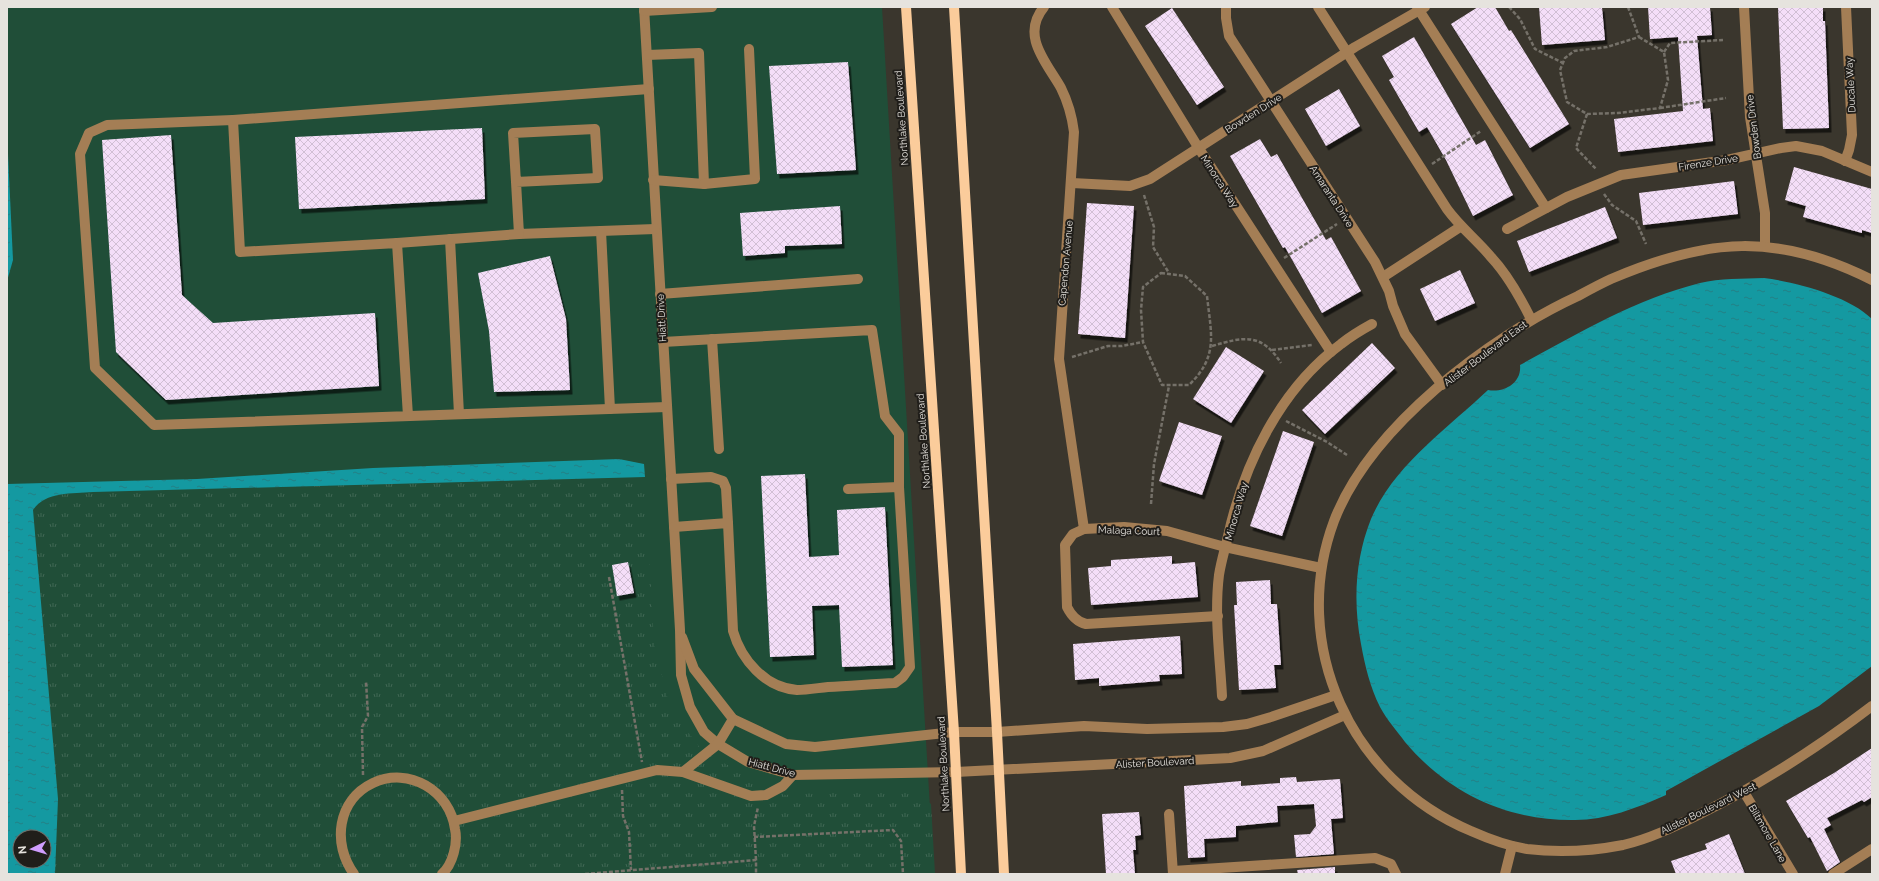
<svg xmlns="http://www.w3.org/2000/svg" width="1879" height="881" viewBox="0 0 1879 881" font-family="Raleway,sans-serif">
<defs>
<pattern id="park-tufts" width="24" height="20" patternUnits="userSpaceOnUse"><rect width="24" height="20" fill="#204e38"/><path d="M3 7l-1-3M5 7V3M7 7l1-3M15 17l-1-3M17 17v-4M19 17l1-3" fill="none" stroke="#406754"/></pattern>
<pattern id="water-ripples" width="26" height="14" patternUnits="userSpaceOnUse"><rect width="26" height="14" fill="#1499a1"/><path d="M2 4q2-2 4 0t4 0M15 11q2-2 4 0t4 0" fill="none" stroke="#238085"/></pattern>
<pattern id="building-cross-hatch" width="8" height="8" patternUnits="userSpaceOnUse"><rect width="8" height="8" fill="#f4def8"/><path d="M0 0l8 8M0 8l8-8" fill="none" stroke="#d1bfd4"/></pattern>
<filter id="shadow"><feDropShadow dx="2.5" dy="4.5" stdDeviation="0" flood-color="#0009"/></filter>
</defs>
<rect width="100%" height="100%" fill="#3a362d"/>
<path fill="#204e38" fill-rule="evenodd" d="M7,7H882L934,874H7ZM20,837H44V861H20Z"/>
<path fill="url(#park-tufts)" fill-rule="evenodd" d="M645,477L654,643L670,708L703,752L785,795L908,787L931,804L935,874H13L7,718V502L55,495L93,492ZM20,837H44V861H20Z"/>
<g fill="url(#water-ripples)" fill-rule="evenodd">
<path d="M7,133L13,260L7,281Z"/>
<path d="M1764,278C1796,282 1849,296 1872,319V666L1819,706L1666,791V795C1637,808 1606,820 1575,820C1507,821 1448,793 1405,742C1397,731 1387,720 1380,707C1370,687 1365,666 1361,644C1353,602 1355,559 1371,519C1394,465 1447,429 1488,390C1504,393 1522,383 1520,365C1577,334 1636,299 1700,283C1720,278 1743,279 1764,278Z"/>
<path d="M619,459L644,464L645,477L93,492C72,494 46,491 33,510L58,799L55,874H7V484L197,479L373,468ZM20,837H44V861H20Z"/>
</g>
<g fill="url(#building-cross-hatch)" filter="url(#shadow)">
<path d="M1478,7H1495L1509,31L1511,30L1569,124L1530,148L1451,24Z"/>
<path d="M1539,7H1602L1605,40L1542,45Z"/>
<path d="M1648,7H1710L1712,35L1697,36L1703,109L1710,108L1713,141L1618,152L1614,119L1683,111L1678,37L1650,39Z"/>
<path d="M1778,7H1823V21H1825L1829,128L1783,129Z"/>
<path d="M1172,8L1224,87L1197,105L1145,26Z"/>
<path d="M1414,37L1476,145L1485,140L1513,195L1473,216L1446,160L1427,127L1419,132L1389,80L1394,77L1382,56Z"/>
<path d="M848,62L856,170L777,174L769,66Z"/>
<path d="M1339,89L1360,126L1326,146L1305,109Z"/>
<path d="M482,128L485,199L299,209L295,137Z"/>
<path d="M171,135L182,295L213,323L375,313L379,386L166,400L116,352L102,140Z"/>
<path d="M1260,139L1271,157L1277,154L1326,240L1331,237L1361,291L1322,313L1285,247L1283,248L1230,156Z"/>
<path d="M1794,167L1872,189V233L1862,230V233L1803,217L1806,206L1785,200Z"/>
<path d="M1734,181L1738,214L1643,225L1639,193Z"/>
<path d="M1087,203L1134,206L1125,338L1078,334Z"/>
<path d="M840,206L842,244L785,246V253L743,256L740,213Z"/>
<path d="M1605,207L1617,238L1529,272L1517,241Z"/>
<path d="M550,256L566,319L570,390L494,392L489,331L478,273Z"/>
<path d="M1460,270L1475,303L1435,321L1420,289Z"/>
<path d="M1372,343L1395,368L1325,434L1302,410Z"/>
<path d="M1226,347L1264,371L1231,423L1193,399Z"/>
<path d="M1179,422L1222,436L1202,495L1159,481Z"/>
<path d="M1283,431L1314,442L1282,536L1250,526Z"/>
<path d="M805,474L809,557L839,555L837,510L885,507L893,665L842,667L839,605L812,606L814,655L770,657L761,476Z"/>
<path d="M1172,556V564L1195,562L1198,597L1091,605L1088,568L1111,566V560Z"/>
<path d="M628,562L634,593L617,596L612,565Z"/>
<path d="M1270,580L1271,604H1277L1281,665H1274L1276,688L1239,690L1234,605H1237L1236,582Z"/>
<path d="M1180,636L1182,674L1159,675L1160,681L1099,686V678L1075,680L1073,644Z"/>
<path d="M1872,748V797L1864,802L1862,800L1827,818L1831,825L1824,829L1840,862L1827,871L1810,837L1808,838L1786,801L1834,773Z"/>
<path d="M1296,777L1297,782L1340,779L1343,818L1331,819L1334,854L1296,857L1294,835L1310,834L1316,826L1314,804L1277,806L1278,822L1236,826V837L1204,839L1205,857L1188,858L1184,786L1241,781V786L1280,783V778Z"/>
<path d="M1139,812L1141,835L1135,836L1136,850H1133L1135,874H1106L1102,814Z"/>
<path d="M1729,834L1745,874H1676L1671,861L1707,849L1705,844Z"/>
<path d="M1335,867V874H1298L1297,870Z"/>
</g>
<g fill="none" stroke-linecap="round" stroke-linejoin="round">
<g stroke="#757169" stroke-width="2.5" stroke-dasharray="4 2" stroke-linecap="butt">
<path d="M1509,7L1520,19L1535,49L1563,63"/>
<path d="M1628,7L1639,37"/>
<path d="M1639,37L1664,52L1668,80L1660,108L1618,113L1587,114L1567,102L1560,70L1565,58L1574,51L1607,47Z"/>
<path d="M1664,52L1670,43L1723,40"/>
<path d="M1660,108L1726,98"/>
<path d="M1587,114L1576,148L1596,169"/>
<path d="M1432,164L1481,131"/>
<path d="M1604,194L1612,205L1636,221L1646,244"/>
<path d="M1144,195L1154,227L1153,247L1169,273"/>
<path d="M1284,258L1337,224"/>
<path d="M1161,273L1185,276L1207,296C1211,334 1219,356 1189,385H1162L1143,342L1141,310L1143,287Z"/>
<path d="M1212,346C1243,337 1261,332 1281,363"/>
<path d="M1272,350L1312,345"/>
<path d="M1072,357L1108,346H1122L1143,342"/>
<path d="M1286,421L1327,442L1347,455"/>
<path d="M1151,504L1154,464L1169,386"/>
<path d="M609,577L642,762"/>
<path d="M363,775L362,727L368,716L366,681"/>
<path d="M622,790L623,816L629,832L631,870"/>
<path d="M754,837L893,830L901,841L903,874"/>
<path d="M756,860L754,826L758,807"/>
<path d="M585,874L756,860V874"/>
</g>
<g stroke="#a47e55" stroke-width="10">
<path d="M644,7L680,630L681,675L690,707L704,732L718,744L748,762L793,775L956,772L1230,758L1263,751L1345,715"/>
<path d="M1044,7C1020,36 1047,63 1061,88C1068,102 1072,116 1074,132L1059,359L1084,529"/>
<path d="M1112,7L1198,147L1331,352"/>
<path d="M1226,7V18L1229,36L1375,262L1389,291L1393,306L1405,334L1442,385"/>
<path d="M1318,7L1447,209C1460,227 1477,240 1491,257C1508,275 1520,297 1531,319"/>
<path d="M1417,7L1546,208"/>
<path d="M1744,7L1750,117L1765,213V246"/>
<path d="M644,11L712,7"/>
<path d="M647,55L699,53L704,184L653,180"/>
<path d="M233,120L649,89"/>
<path d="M1845,161L1849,150L1852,135L1846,7"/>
<path d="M516,182L513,133L595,129L598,178L516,182L519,234L655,229"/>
<path d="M1072,183L1130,186L1150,179L1355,47L1425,7"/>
<path d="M704,184L755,179L749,49"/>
<path d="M1507,229L1567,197L1621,175L1727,160L1781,148L1796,146L1822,151L1872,172"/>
<path d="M601,231L610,409"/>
<path d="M450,239L459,414"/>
<path d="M397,243L519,234"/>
<path d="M1383,277L1460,227"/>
<path d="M1872,280C1777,232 1707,238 1611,279C1600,284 1589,290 1578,296C1489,337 1370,427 1334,521C1288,645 1351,781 1471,831C1489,839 1508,846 1527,849C1559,853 1592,851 1623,845C1649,839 1674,827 1698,815C1760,785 1817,748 1872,706"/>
<path d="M660,294L858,279"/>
<path d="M712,339L719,449"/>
<path d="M663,342L872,330L885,416L899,434V487"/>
<path d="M408,416L397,243L240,252L233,120L107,125L89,133L80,154L95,368L154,425L667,407"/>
<path d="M671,479L711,477L723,481L726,488L728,523"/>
<path d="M674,527L728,523L733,631C741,659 765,688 797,690C807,690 818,688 828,687C850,686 873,684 895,683L903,677L910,667L899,487L848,489"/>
<path d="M1218,616L1086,624C1077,622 1071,615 1067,607L1065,545L1073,534L1084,529L1124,527L1167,531L1225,547L1321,568"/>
<path d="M682,637L694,669L733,719L786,744L815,747L954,732H997L1084,726L1147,729L1223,727L1247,724L1271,717L1336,695"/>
<path d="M1222,696C1220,657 1214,615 1219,575C1221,562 1225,549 1228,536C1244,464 1280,389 1341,344C1351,336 1361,330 1372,324"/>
<path d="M683,772L718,744L733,719"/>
<path d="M1744,792L1793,874"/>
<path d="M1169,814L1173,874"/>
<path d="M454,821L657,770L683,772L751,796L766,795L783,786L793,775"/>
<path d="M1173,871L1375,858L1391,864L1396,874"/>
<path d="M354,874C332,844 337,800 373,783C409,766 450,791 455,829C458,843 453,864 442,874"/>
<path d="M1505,874L1512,846"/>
<path d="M1833,874L1872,849"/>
</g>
<g stroke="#fbcc9b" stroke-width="10">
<path d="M906,7L954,732L961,874"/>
<path d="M954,7L997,732L1004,874"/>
</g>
</g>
<g text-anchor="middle" stroke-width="4" stroke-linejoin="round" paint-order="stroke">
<g font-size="10" fill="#e6e3de" stroke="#201e1a">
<text transform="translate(1850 85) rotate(-93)" y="4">Ducale Way</text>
<text transform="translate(1253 113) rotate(-32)" y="4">Bowden Drive</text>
<text transform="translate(901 118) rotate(-94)" y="4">Northlake Boulevard</text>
<text transform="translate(1753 127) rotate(-97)" y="4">Bowden Drive</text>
<text transform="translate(1708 162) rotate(-9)" y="4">Firenze Drive</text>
<text transform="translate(1220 181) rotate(57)" y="4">Minorca Way</text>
<text transform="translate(1332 196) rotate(57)" y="4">Amaranta Drive</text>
<text transform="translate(1065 263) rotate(-85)" y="4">Capendon Avenue</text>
<text transform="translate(661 318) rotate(-93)" y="4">Hiatt Drive</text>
<text transform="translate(1485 353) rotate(-37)" y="4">Alister Boulevard East</text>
<text transform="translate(923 441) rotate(-94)" y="4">Northlake Boulevard</text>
<text transform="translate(1236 511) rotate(-74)" y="4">Minorca Way</text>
<text transform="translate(1129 530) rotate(2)" y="4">Malaga Court</text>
<text transform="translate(1155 762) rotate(-3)" y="4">Alister Boulevard</text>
<text transform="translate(943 764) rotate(-93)" y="4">Northlake Boulevard</text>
<text transform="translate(772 767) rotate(15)" y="4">Hiatt Drive</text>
<text transform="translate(1708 808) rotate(-26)" y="4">Alister Boulevard West</text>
<text transform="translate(1768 833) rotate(60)" y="4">Biltmore Lane</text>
</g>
</g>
<rect width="1879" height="881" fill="none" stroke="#e6e3de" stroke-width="16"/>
<g transform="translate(32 849) rotate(265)"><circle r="19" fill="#201e1a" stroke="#6f6d68"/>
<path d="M0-3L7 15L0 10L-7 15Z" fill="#d09dfe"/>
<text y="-6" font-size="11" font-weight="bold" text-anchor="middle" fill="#e6e3de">N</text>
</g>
</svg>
